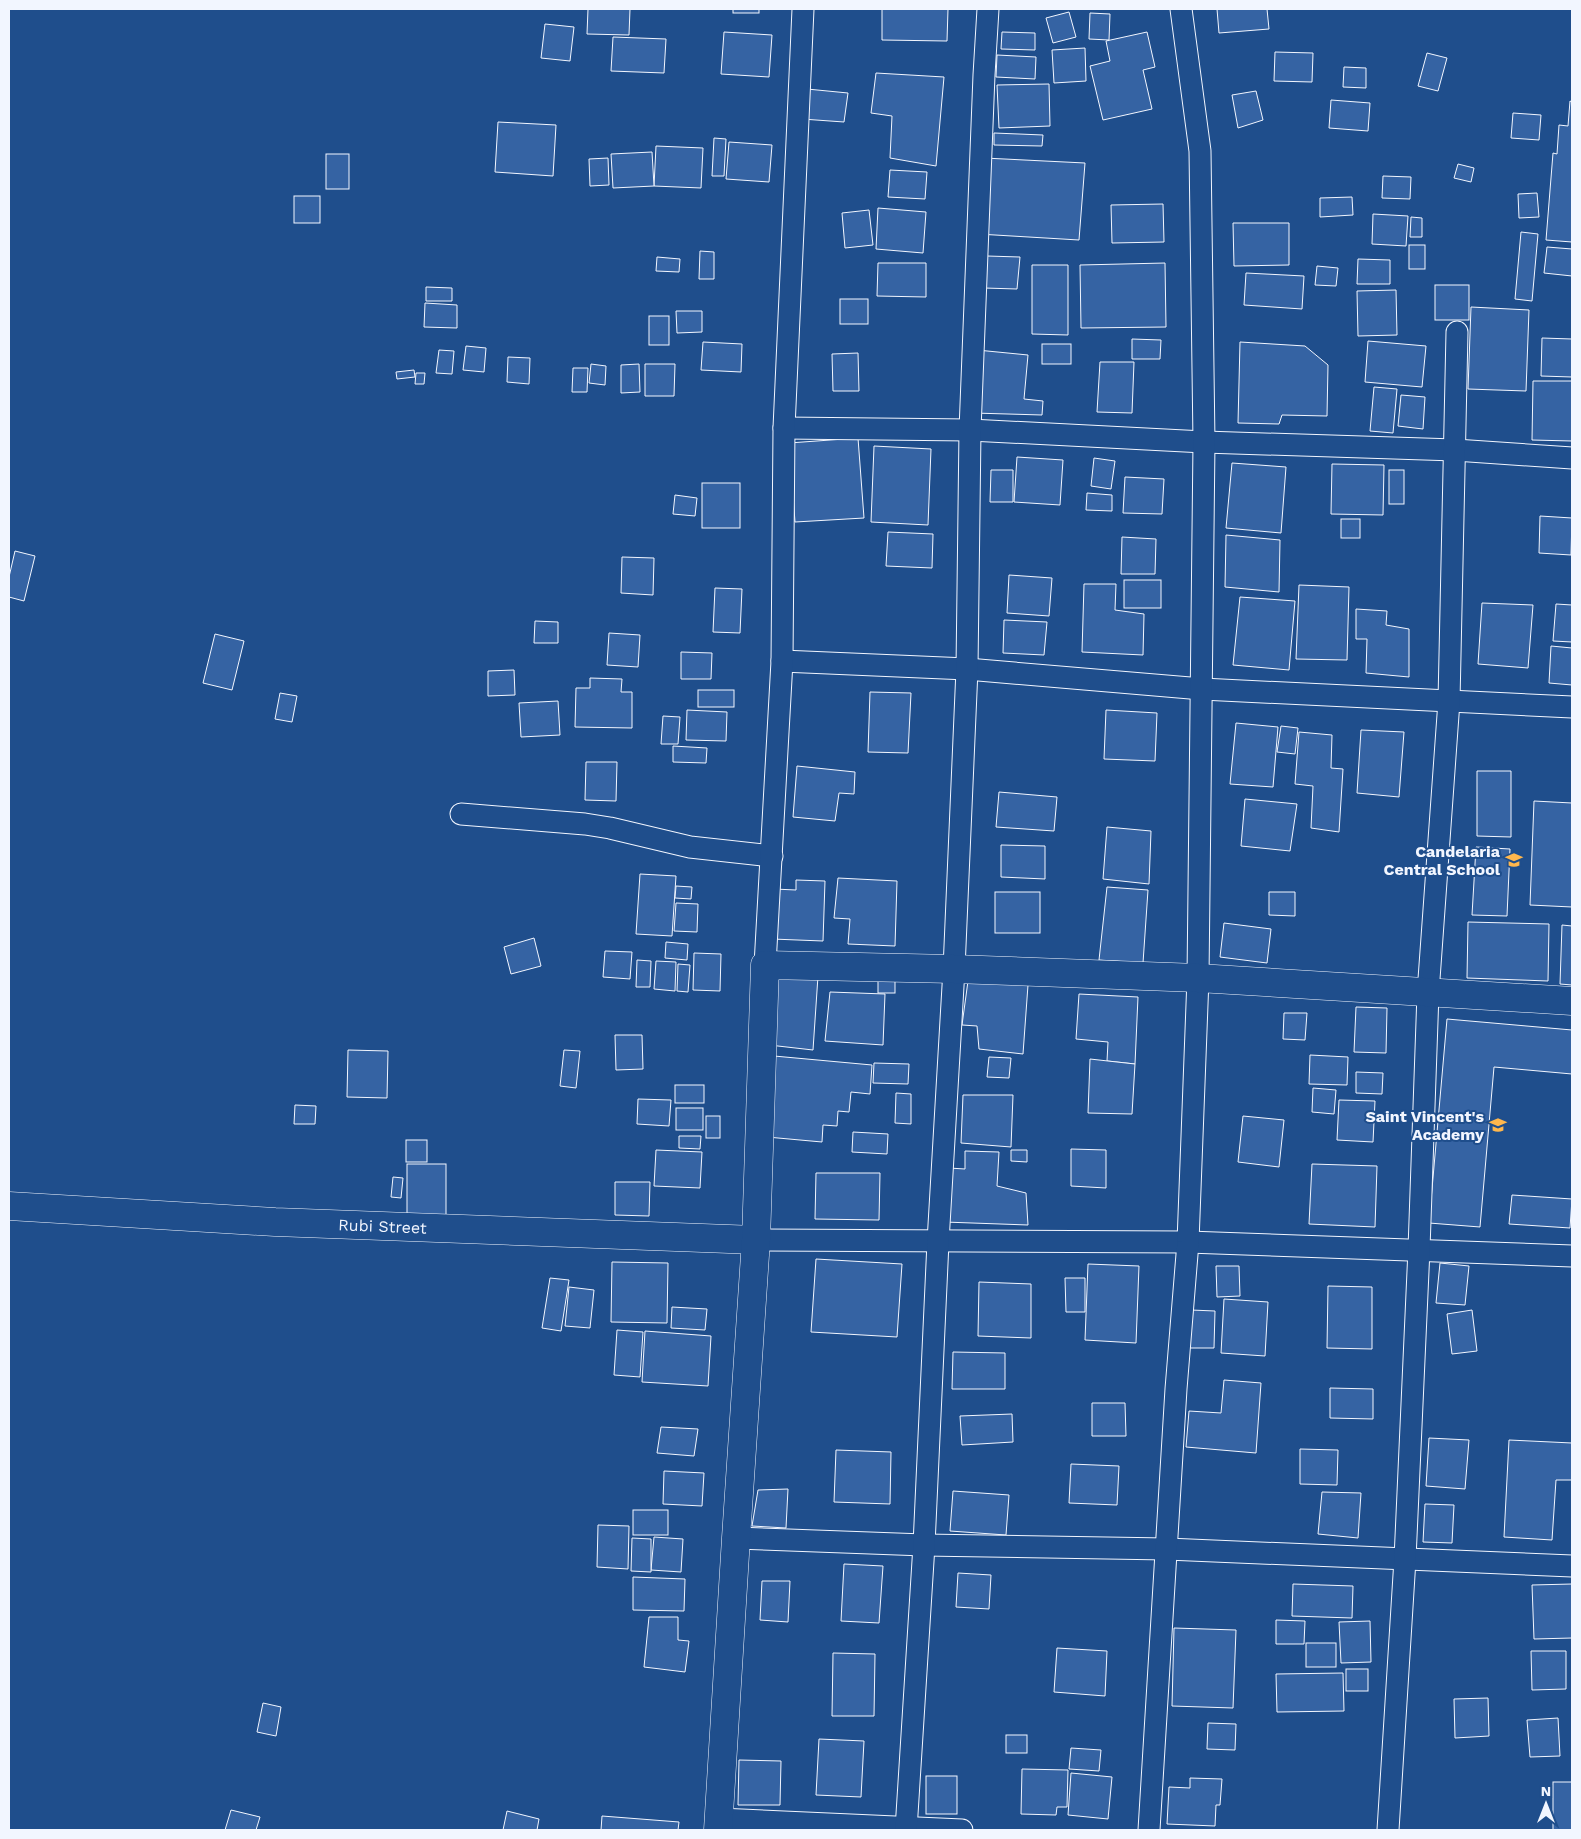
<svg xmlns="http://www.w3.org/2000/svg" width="1581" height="1839" viewBox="0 0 1581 1839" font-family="'Work Sans',sans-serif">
<rect width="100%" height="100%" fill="#1f4e8c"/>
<g fill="#3563a3" stroke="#f2f6ff">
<path d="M588,9H630L629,35L587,34Z"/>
<rect x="733" y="9" width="26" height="4"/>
<path d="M882,9H948L947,41L882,40Z"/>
<path d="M1217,9H1267L1269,29L1219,33Z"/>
<path d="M1069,12L1076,37L1053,43L1046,18Z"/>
<path d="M1090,13L1110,14L1109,40L1089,39Z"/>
<path d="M545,24L574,27L570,61L541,58Z"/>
<path d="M724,32L772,35L769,77L721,74Z"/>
<path d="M1002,32L1035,33V50L1001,49Z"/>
<path d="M1147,32L1155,67L1143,70L1152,109L1103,120L1090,66L1110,61L1106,41Z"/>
<path d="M613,37L666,39L664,73L611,71Z"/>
<path d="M1085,48L1086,81L1054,83L1052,50Z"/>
<path d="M1275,52L1313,53L1312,82L1274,81Z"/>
<path d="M1427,53L1447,58L1438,91L1418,86Z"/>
<path d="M997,55L1036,57L1035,79L996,77Z"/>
<path d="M1344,67L1366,68V88L1343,87Z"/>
<path d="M876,73L944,77L936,166L890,158L892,116L871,113Z"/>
<path d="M1049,84L1050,126L999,128L997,85Z"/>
<path d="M807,89L848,93L844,122L802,119Z"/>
<path d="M1256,91L1263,120L1238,128L1232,95Z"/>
<path d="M1331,100L1370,103L1368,131L1329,128Z"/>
<path d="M1570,101L1572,102V242L1546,240L1553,153L1557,154L1559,125L1568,126Z"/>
<path d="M1513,113L1541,115L1539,140L1511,138Z"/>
<path d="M498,122L556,125L553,176L495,172Z"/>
<path d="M994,133L1043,135L1042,146L994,145Z"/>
<path d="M714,138L726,139L724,176H712Z"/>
<path d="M729,142L772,145L769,182L726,179Z"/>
<path d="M656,146L703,148L701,188L654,186Z"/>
<path d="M652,152L654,186L613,188L611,154Z"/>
<rect x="326" y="154" width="23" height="35"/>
<path d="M608,158L609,185L590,186L589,159Z"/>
<path d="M984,158L1085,163L1079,240L978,234Z"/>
<path d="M1458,164L1474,168L1471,182L1454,178Z"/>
<path d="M890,170L927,172L925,199L888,197Z"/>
<path d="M1383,176L1411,177L1410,199L1382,198Z"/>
<path d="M1537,193L1539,217L1519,218L1518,194Z"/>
<rect x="294" y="196" width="26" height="27"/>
<path d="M1352,197L1353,215L1320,217V198Z"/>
<path d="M1163,204L1164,242L1112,243L1111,205Z"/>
<path d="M878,208L926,212L923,253L876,249Z"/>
<path d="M869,210L873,245L845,248L842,213Z"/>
<path d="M1373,214L1408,216L1406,246L1372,244Z"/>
<path d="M1411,217L1422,218V237H1410Z"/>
<path d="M1233,223H1289V265L1234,266Z"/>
<path d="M1521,232L1538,234L1532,301L1515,299Z"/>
<rect x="1409" y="245" width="16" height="24"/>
<path d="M1547,247L1572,249V276L1544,273Z"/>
<path d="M700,251L714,252V279H699Z"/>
<path d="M987,256L1020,257L1017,289L984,288Z"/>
<path d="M657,257L680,259L679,272L656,271Z"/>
<path d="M1358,259L1390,260V284H1357Z"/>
<path d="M878,263H926V297L877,296Z"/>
<path d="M1165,263L1166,327L1081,328L1080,265Z"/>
<path d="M1032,265H1068V335L1032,334Z"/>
<path d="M1317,266L1338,268L1336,286L1315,285Z"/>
<path d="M1246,273L1304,276L1302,309L1244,305Z"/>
<rect x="1435" y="285" width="34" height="35"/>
<path d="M426,287L452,288V301H426Z"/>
<path d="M1396,290L1397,335L1358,336L1357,291Z"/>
<rect x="840" y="299" width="28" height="25"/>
<path d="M425,303L457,305V328L424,327Z"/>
<path d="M1471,307L1529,310L1526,391L1468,389Z"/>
<path d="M676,311H702V332L677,333Z"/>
<rect x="649" y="316" width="20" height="29"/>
<path d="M1542,338L1572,339V377L1541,376Z"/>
<path d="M1132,339L1161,340L1160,359H1132Z"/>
<path d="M1368,341L1426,346L1422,387L1365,382Z"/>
<path d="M703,342L742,344L741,372L701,370Z"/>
<path d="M1240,342L1305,346L1328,365L1327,416L1282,415L1279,424L1238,423Z"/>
<rect x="1042" y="344" width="29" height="20"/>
<path d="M466,346L486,348L484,372L463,370Z"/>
<path d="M439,350L454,351L452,374L436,373Z"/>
<path d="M977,350L1028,355L1024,399L1043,401L1042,415L973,413Z"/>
<path d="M858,353L859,391H833L832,354Z"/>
<path d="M508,357L530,358L529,384L507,382Z"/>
<path d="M1100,362H1134L1132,413L1097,412Z"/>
<path d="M591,364L606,366L605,385L589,383Z"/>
<path d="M639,364L640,392L621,393V365Z"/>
<path d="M645,364H675L674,396H645Z"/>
<path d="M573,368H588L587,392H572Z"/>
<path d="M414,370L415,377L397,379L396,372Z"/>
<path d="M416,373H425L424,384H415Z"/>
<path d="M1533,381H1572V441L1532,440Z"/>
<path d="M1374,387L1397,389L1393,433L1370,431Z"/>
<path d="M1401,395L1425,397L1423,429L1398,426Z"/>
<path d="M858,438L864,518L795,522L789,443Z"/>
<path d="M874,446L931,449L928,525L871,522Z"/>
<path d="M1017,457L1063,460L1060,505L1014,502Z"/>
<path d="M1094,458L1115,461L1111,489L1091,486Z"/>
<path d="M1232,463L1286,467L1281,533L1226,528Z"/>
<path d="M1332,464L1384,465L1383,515L1331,514Z"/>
<path d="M991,470H1013V502H990Z"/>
<rect x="1389" y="470" width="15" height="34"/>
<path d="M1125,477L1164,479L1162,514L1123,513Z"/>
<rect x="702" y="483" width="38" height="45"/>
<path d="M1087,493L1112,495V511L1086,510Z"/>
<path d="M675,495L697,498L695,516L673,514Z"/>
<path d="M1540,516L1572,518L1571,555L1539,553Z"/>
<rect x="1341" y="519" width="19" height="19"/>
<path d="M888,532L933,534L932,568L886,566Z"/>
<path d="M1226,535L1280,540L1279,592L1225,587Z"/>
<path d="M1122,537L1156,539L1155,574H1121Z"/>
<path d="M15,551L35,556L24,601L9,597V577Z"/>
<path d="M622,557L654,558L653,595L621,593Z"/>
<path d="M1009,575L1052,578L1049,616L1007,613Z"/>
<rect x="1124" y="580" width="37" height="28"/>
<path d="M1084,584H1116L1115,610L1144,614L1143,655L1082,652Z"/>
<path d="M1299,585L1349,587L1347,660L1296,659Z"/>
<path d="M715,588L742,589L740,633L713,632Z"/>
<path d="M1240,597L1295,601L1289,670L1233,665Z"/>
<path d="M1482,603L1533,605L1528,668L1478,664Z"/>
<path d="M1556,604L1572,605V642L1553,641Z"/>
<path d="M1356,609L1387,611L1386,625L1409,629V677L1366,673L1367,639H1356Z"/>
<path d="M1004,620L1047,622L1044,655L1003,653Z"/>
<path d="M535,621L558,622V643H534Z"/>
<path d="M609,633L640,635L638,667L607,665Z"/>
<path d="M215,634L244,641L232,690L203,683Z"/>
<path d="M1551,646L1572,648V685L1549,683Z"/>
<path d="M681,652L712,653L711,679H681Z"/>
<path d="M514,670L515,695L488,696V671Z"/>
<path d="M590,678L622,679L621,692H632V728L575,727L576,688H590Z"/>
<rect x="698" y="690" width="36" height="17"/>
<path d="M870,692L911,693L908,753L868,752Z"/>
<path d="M280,693L297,696L292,722L275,719Z"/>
<path d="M558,701L560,735L521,737L519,703Z"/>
<path d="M687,710L727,712L726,741L686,740Z"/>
<path d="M1106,710L1157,713L1155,761L1104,759Z"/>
<path d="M663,716L680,717L678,744H661Z"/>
<path d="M1236,723L1278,727L1273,787L1230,784Z"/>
<path d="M1281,726L1298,728L1295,754L1277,752Z"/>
<path d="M1361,730L1404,732L1399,797L1357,793Z"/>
<path d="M1299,732L1332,735L1331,768L1343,769L1339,832L1311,828L1313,786L1295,784Z"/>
<path d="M673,746L707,748L706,763L673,762Z"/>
<path d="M586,762H617L616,801L585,800Z"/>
<path d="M797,766L855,772L854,794L839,793L835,821L793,817Z"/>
<path d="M1477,771H1511V837L1477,836Z"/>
<path d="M999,792L1057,797L1054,831L996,827Z"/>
<path d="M1245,799L1297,804L1290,851L1241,846Z"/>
<path d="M1534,801L1572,803V907L1530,905Z"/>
<path d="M1107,827L1151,831L1149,884L1103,879Z"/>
<path d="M1001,845L1045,846V879L1001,877Z"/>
<path d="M1476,847L1510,849L1507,916L1472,915Z"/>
<path d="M640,874L676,876L672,936L636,934Z"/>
<path d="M838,878L897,881L895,946L848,944L850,919L834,918Z"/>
<path d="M796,880L825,881L823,941L772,939L774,889L796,890Z"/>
<path d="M676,886L692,887L691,899L675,898Z"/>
<path d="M1107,887L1148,890L1143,963L1099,960Z"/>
<rect x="995" y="892" width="45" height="41"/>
<path d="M1269,892H1295V916L1269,915Z"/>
<path d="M676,903L698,904L697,932L674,931Z"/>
<path d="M1468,922L1549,924L1548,981L1467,978Z"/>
<path d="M1224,923L1271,929L1267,963L1220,957Z"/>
<path d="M1562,925L1572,926V985L1560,984Z"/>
<path d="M534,938L541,966L511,974L504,947Z"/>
<path d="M666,942L688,944L687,960L665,958Z"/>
<path d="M605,951L632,952L630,979L603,977Z"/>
<path d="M694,953L721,954L720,991L693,990Z"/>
<path d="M637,960L651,961L650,987H636Z"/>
<path d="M656,961L676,962L675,991L654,989Z"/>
<path d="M678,964L690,965L688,992L677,991Z"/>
<path d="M775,973L818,976L813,1050L769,1045Z"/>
<rect x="878" y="977" width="17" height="16"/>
<path d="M968,981L1028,985L1023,1054L979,1049L977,1026L962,1025Z"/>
<path d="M830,992L885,994L883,1045L825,1041Z"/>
<path d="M1079,994L1138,997L1135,1064L1107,1061L1108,1042L1076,1039Z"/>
<path d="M1356,1007L1387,1008L1386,1053L1354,1052Z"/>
<path d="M1284,1013H1307L1305,1040L1283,1039Z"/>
<path d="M1447,1019L1572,1030V1074L1494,1067L1480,1227L1429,1223Z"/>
<path d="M615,1035H642L643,1069L616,1070Z"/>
<path d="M348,1050L388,1051L387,1098L347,1097Z"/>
<path d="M564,1050L580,1051L576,1088L560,1086Z"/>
<path d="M1310,1055L1348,1057L1347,1085L1309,1084Z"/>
<path d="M774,1056L872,1065L870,1094L851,1092L849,1112L838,1111L837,1126L823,1125L822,1142L767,1137Z"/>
<path d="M989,1057L1011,1058L1009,1078L987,1077Z"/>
<path d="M1090,1059L1135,1064L1132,1114L1088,1113Z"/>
<path d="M874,1063L909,1064L908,1084L873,1083Z"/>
<path d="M1356,1072L1383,1073L1382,1094L1356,1093Z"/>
<rect x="675" y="1085" width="29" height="18"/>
<path d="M1313,1088L1336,1090L1334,1114L1312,1112Z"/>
<path d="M896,1093L911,1094V1124L895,1123Z"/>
<path d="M963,1095H1013L1011,1147L961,1143Z"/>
<path d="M638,1099L671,1100L669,1126L637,1124Z"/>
<path d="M1339,1100L1375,1101L1373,1142L1337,1140Z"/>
<path d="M295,1105L316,1106L315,1124H294Z"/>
<rect x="676" y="1108" width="27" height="22"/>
<rect x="706" y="1116" width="14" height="22"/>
<path d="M1243,1116L1284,1120L1279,1167L1238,1162Z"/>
<path d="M853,1132L888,1134L887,1154L852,1152Z"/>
<path d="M679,1136H701L700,1149L679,1148Z"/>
<rect x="406" y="1140" width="21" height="22"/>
<path d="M1071,1149L1106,1150V1188L1071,1186Z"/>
<path d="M656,1150L702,1152L700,1188L654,1186Z"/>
<path d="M1011,1150H1027V1162L1011,1161Z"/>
<path d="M965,1151L999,1152L997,1186L1026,1193L1028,1225L944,1222L949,1168L965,1169Z"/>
<rect x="407" y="1164" width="39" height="51"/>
<path d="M1312,1164L1377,1166L1375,1227L1309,1224Z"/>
<path d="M816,1173H880L879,1220L815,1219Z"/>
<path d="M393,1177L403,1178L401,1198L391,1197Z"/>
<path d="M615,1182H650L649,1216L615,1215Z"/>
<path d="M1512,1195L1572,1199L1570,1228L1509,1224Z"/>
<path d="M816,1259L902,1264L897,1337L811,1332Z"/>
<path d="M612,1262L668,1263L667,1323L611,1322Z"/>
<path d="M1440,1263L1469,1266L1465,1305L1436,1303Z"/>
<path d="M1088,1264L1139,1266L1136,1343L1085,1340Z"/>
<path d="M1216,1266H1239L1240,1296L1217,1297Z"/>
<path d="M550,1278L569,1280L561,1331L542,1328Z"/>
<path d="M1065,1278H1085V1312H1066Z"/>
<path d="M979,1282L1031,1284V1338L978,1336Z"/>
<path d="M1328,1286L1372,1287V1349L1327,1348Z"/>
<path d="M569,1287L594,1290L590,1328L565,1326Z"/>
<path d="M1224,1299L1268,1302L1265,1356L1221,1353Z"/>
<path d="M672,1307L707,1309L705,1330L671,1328Z"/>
<path d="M1191,1310L1215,1311L1214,1348H1190Z"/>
<path d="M1472,1310L1477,1351L1452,1354L1447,1314Z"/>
<path d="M617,1330L643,1332L640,1377L614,1375Z"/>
<path d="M645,1331L711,1336L708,1386L642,1382Z"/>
<path d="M953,1352L1005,1353V1389H952Z"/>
<path d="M1224,1380L1261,1383L1256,1453L1186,1447L1189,1411L1221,1413Z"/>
<path d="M1330,1388L1373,1389V1419L1330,1418Z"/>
<path d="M1092,1403H1125L1126,1436H1092Z"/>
<path d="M1012,1414L1013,1442L962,1445L960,1416Z"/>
<path d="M661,1427L698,1429L694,1456L657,1453Z"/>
<path d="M1429,1438L1469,1440L1465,1489L1426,1486Z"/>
<path d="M1509,1440L1572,1443V1480H1556L1552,1540L1504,1537Z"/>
<path d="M1300,1449L1338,1450L1337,1485L1300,1484Z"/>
<path d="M836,1450L891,1452L890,1504L834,1502Z"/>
<path d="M1071,1464L1119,1466L1117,1505L1069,1503Z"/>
<path d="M664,1471L704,1473L702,1506L663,1504Z"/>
<path d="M788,1489L786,1528L752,1526L758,1490Z"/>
<path d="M953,1491L1009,1495L1006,1535L950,1531Z"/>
<path d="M1322,1492L1361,1493L1358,1538L1318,1534Z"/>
<path d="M1425,1504L1454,1505L1452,1543L1423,1542Z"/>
<rect x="633" y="1510" width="35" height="25"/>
<path d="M598,1525L629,1526L628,1569L597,1567Z"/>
<path d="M654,1537L683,1539L681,1572L651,1570Z"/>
<path d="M632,1538L651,1539V1572L631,1571Z"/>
<path d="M844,1564L883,1566L879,1623L841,1621Z"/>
<path d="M958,1573L991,1575L989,1609L956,1607Z"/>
<path d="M633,1577L685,1579L684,1611L633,1610Z"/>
<path d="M762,1581H790L788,1622L760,1620Z"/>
<path d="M1293,1584L1353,1586L1352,1618L1292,1616Z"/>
<path d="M1572,1584V1638L1534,1639L1532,1585Z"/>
<path d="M649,1617H678V1640L689,1641L685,1672L644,1667Z"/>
<path d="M1276,1620L1305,1621L1304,1644H1276Z"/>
<path d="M1370,1621L1371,1662L1341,1663L1339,1622Z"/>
<path d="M1174,1628L1236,1630L1233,1708L1172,1706Z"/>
<rect x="1306" y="1643" width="30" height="24"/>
<path d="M1057,1648L1107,1651L1105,1696L1054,1692Z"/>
<path d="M1531,1651H1566V1689L1532,1690Z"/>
<path d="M833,1653L875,1654L874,1716H832Z"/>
<rect x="1346" y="1669" width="22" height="22"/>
<path d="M1343,1673L1344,1711L1277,1712L1276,1674Z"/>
<path d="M1488,1698L1489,1736L1455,1738L1454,1699Z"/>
<path d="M263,1703L281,1707L276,1736L257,1732Z"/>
<path d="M1558,1718L1560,1756L1530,1757L1527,1720Z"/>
<path d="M1208,1723L1236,1724L1235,1750L1207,1749Z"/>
<rect x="1006" y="1735" width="21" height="18"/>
<path d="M819,1739L864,1741L861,1797L816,1795Z"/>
<path d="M1071,1748L1101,1750L1099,1771L1069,1769Z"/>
<path d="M739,1760L781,1761L780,1805H738Z"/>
<path d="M1022,1769L1068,1770L1067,1807H1057L1056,1815L1021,1814Z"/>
<path d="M1071,1773L1112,1777L1108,1819L1068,1815Z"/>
<rect x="926" y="1776" width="31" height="38"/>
<path d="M1190,1778L1222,1779L1220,1805H1216L1215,1826L1167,1824L1169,1787L1190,1788Z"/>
<rect x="1553" y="1782" width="19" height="48"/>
<path d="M231,1810L260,1817L256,1830H225Z"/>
<path d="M507,1811L539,1819L537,1830H503Z"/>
<path d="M602,1816L679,1822L678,1830H601Z"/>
</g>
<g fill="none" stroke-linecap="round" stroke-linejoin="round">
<g stroke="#f2f6ff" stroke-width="23">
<g id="street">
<path d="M784,428L970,430L1204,442L1455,450L1572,458"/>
<path d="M782,661L967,669L1202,689L1572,707"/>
<path d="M461,814L585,824L610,828L690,847L772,856"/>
<path d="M765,965L782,661L784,428L803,9"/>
<path d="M756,1240L1188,1242L1572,1256"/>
<path d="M736,1538L924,1545L1167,1549L1572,1566"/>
<path d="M719,1819L962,1830"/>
<path d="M906,1830L924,1545L938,1242L954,969L967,669L970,430L984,75L988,9"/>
<path d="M1149,1830L1176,1389L1188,1242L1198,978L1204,442L1200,151L1181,9"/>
<path d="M1388,1830L1405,1559L1419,1249L1428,993L1449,701L1457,332"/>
</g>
</g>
<g stroke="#f2f6ff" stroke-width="29">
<g id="secondary">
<path id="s1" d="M9,1206L275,1222L756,1240"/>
<path d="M718,1830L736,1538L756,1240L765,965L954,969L1198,978L1572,1001"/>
</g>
</g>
<use href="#street" stroke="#1f4e8c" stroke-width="21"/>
<use href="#secondary" stroke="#1f4e8c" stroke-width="28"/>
</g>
<defs>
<g id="school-bare" transform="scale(1.35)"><path d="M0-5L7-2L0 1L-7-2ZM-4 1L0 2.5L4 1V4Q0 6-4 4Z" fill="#ffb74d" stroke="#1f4e8c" stroke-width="2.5" paint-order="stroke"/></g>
</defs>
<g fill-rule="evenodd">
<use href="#school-bare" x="1514" y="860"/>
<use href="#school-bare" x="1498" y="1125"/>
</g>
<g text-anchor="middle" stroke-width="4" stroke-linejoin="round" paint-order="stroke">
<g font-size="16" font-weight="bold" fill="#f2f6ff" stroke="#1f4e8c" text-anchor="end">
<text x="1500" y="857">Candelaria<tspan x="1500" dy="18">Central School</tspan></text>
<text x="1484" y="1122">Saint Vincent's<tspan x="1484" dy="18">Academy</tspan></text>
</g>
<g font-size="16" fill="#f2f6ff" stroke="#1f4e8c">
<text dy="6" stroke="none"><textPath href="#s1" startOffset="374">Rubi Street</textPath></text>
</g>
</g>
<rect width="1581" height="1839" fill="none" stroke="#f2f6ff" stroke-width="20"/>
<g transform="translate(1546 1804)" stroke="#1f4e8c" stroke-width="4" paint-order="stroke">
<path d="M0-4L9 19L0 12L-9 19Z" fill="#f2f6ff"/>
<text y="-8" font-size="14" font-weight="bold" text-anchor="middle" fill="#f2f6ff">N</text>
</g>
</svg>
